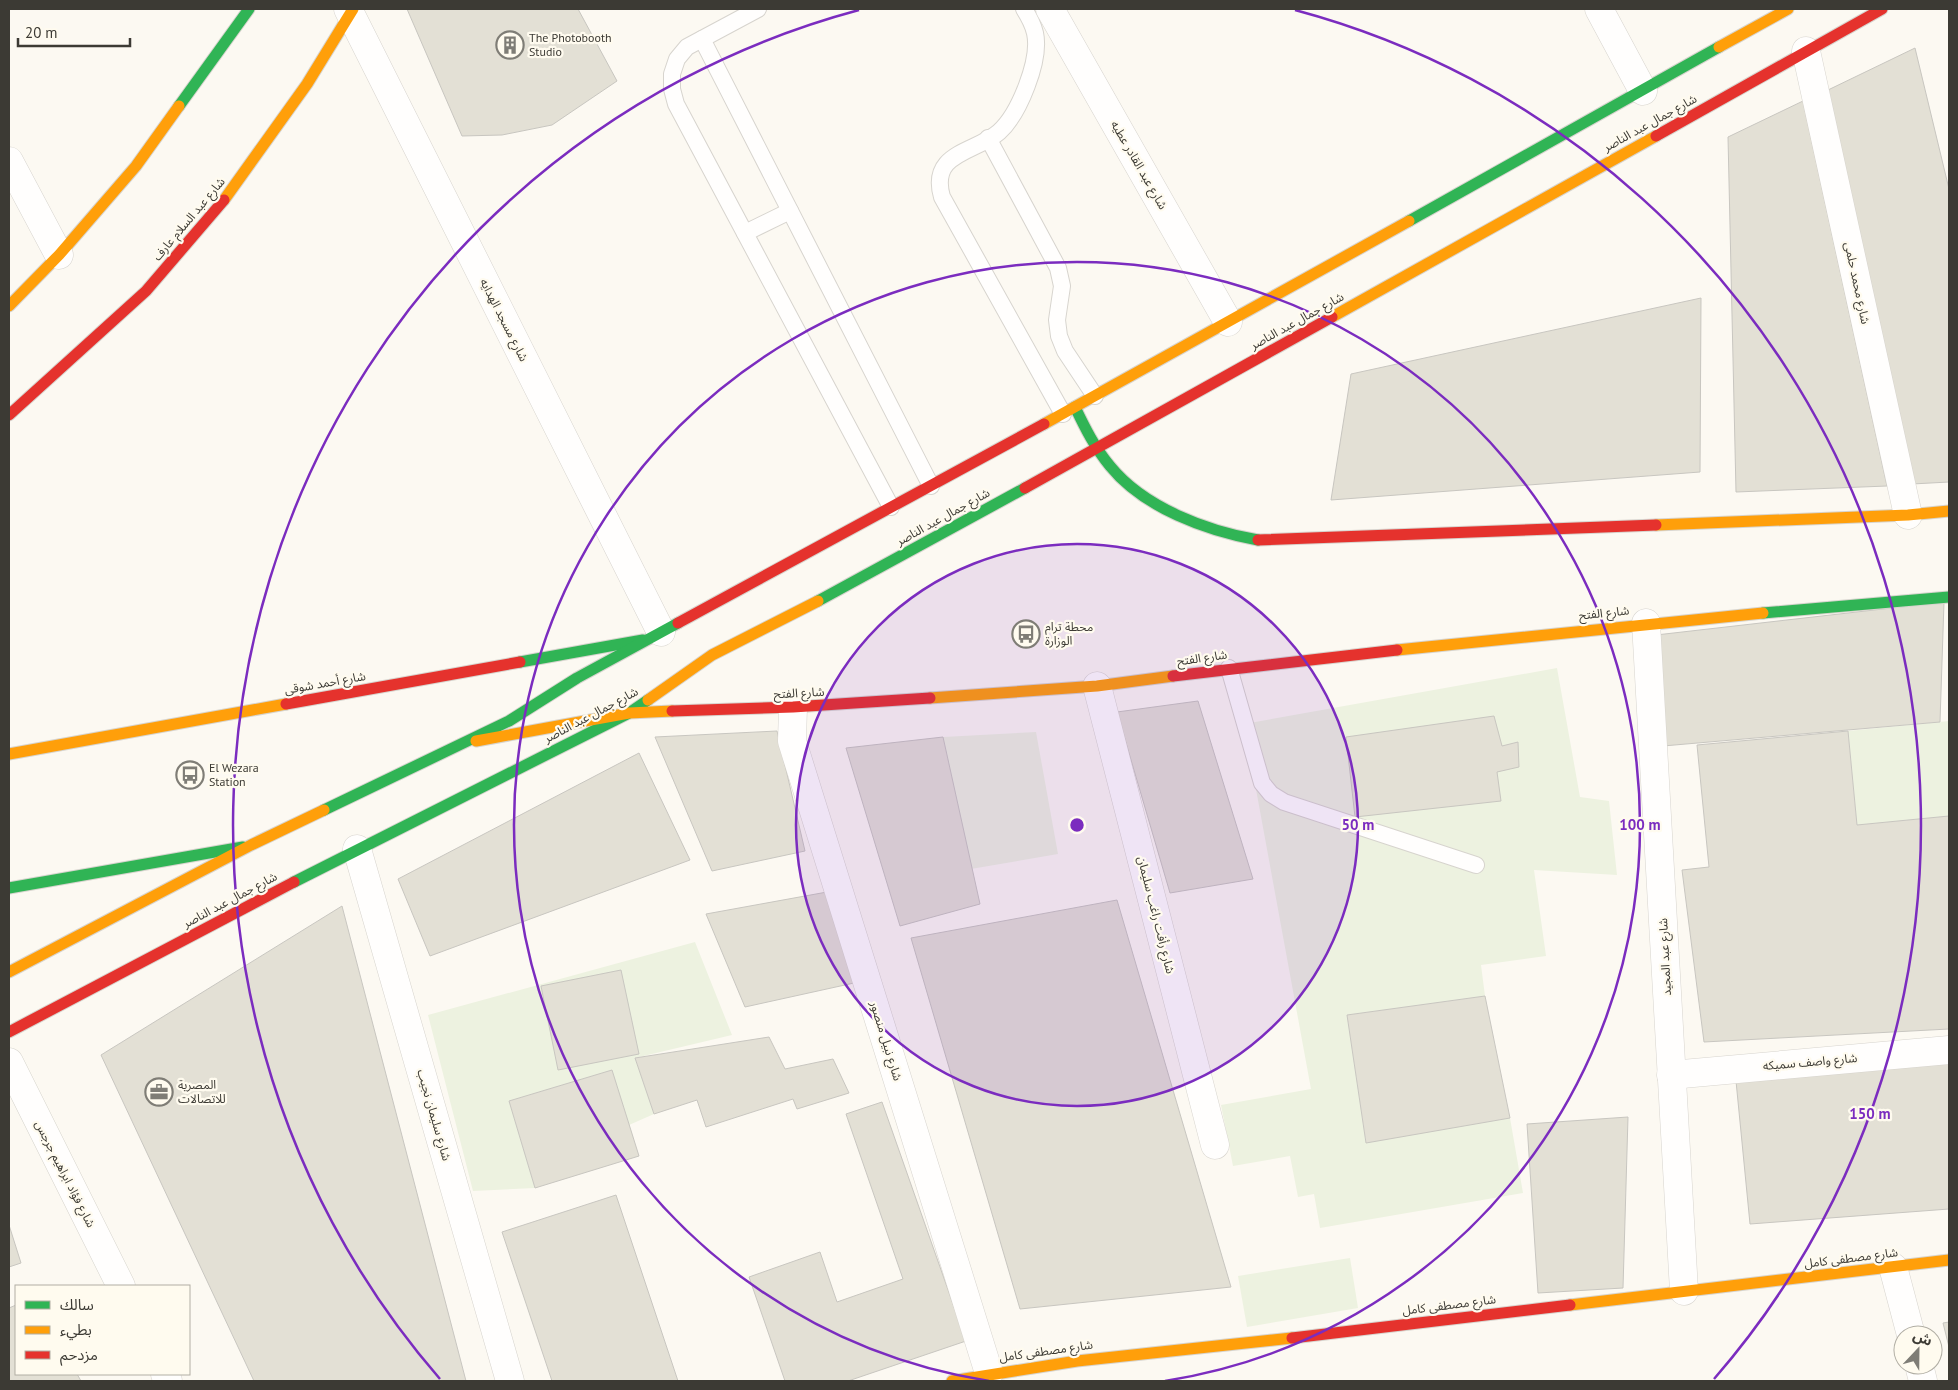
<svg xmlns="http://www.w3.org/2000/svg" width="1958" height="1390" viewBox="0 0 1958 1390" font-family="'PT Sans','Noto Sans Arabic',sans-serif">
<rect width="100%" height="100%" fill="#fcf9f2"/>
<g fill="#edf2e0">
<path d="M1557,668L1580,797L1609,801L1617,875L1534,870L1546,956L1481,965L1485,996L1347,1015L1366,1142L1510,1118L1523,1193L1320,1228L1314,1194L1298,1197L1290,1156L1233,1166L1221,1105L1311,1089L1244,724Z"/>
<path d="M1949,721V816L1857,825L1848,731Z"/>
<path d="M1036,732L1058,854L971,869L943,737Z"/>
<path d="M695,942L732,1035L635,1058L654,1114L629,1125L612,1070L509,1101L535,1188L473,1191L428,1015Z"/>
<path d="M1350,1258L1358,1308L1247,1327L1238,1276Z"/>
</g>
<g fill="#e3e0d5" stroke="#c8c6c0">
<path d="M407,9H578L617,81L552,125L502,135L462,136Z"/>
<path d="M1915,48L1949,189V482L1912,484L1828,90Z"/>
<path d="M1803,101L1887,486L1736,492L1728,137Z"/>
<path d="M1701,298L1700,472L1331,500L1351,374Z"/>
<path d="M1944,602L1940,722L1663,746L1656,635Z"/>
<path d="M1198,701L1253,879L1170,893L1117,712Z"/>
<path d="M1494,716L1502,746L1518,742L1519,767L1497,772L1501,801L1355,817L1346,737Z"/>
<path d="M777,731L805,851L712,871L655,737Z"/>
<path d="M1848,731L1857,825L1949,816V1029L1704,1042L1682,870L1709,867L1697,745Z"/>
<path d="M943,737L980,904L900,926L846,748Z"/>
<path d="M639,753L690,860L430,956L398,879Z"/>
<path d="M827,892L854,983L745,1007L706,914Z"/>
<path d="M1117,900L1231,1287L1020,1309L911,938Z"/>
<path d="M342,906L466,1381H254L101,1055Z"/>
<path d="M621,970L639,1054L558,1070L541,986Z"/>
<path d="M1485,996L1510,1118L1366,1143L1347,1015Z"/>
<path d="M769,1037L785,1069L833,1059L849,1093L797,1109L793,1099L706,1127L697,1100L654,1114L635,1058Z"/>
<path d="M1949,1062V1209L1750,1224L1736,1081Z"/>
<path d="M612,1070L639,1156L535,1188L509,1101Z"/>
<path d="M882,1102L966,1341L848,1381H785L749,1277L820,1252L837,1302L903,1279L846,1114Z"/>
<path d="M1628,1117L1623,1288L1538,1293L1527,1124Z"/>
<path d="M616,1195L678,1381H552L502,1232Z"/>
<path d="M9,1225L21,1263L9,1267Z"/>
<path d="M16,1305V1374H77L81,1381H9V1308Z"/>
<path d="M1949,1322V1347L1943,1323Z"/>
</g>
<g fill="none" stroke-linecap="round" stroke-linejoin="round">
<g stroke="#d7d4ce" stroke-width="18">
<g id="lane">
<path d="M758,9L687,47L677,59L672,74V89L676,104L891,507"/>
<path d="M1024,9C1029,17 1033,24 1035,33C1041,60 1019,114 999,132C975,153 929,152 942,197L1063,414"/>
<path d="M702,39L931,486"/>
<path d="M988,138L1058,268L1062,286L1057,320L1059,336L1065,351L1095,396"/>
<path d="M745,233L790,211"/>
<path d="M1229,668L1262,783L1271,794L1284,802L1476,865"/>
</g>
</g>
<g stroke="#d7d4ce" stroke-width="29">
<g id="street">
<path d="M348,9L661,632"/>
<path d="M1050,9L1228,322"/>
<path d="M1599,9L1643,91"/>
<path d="M1806,51L1908,515"/>
<path d="M9,161L59,255"/>
<path d="M1646,623L1684,1291"/>
<path d="M1097,686L1215,1145"/>
<path d="M793,707L792,741L989,1373"/>
<path d="M357,849L510,1381"/>
<path d="M9,1062L121,1286"/>
<path d="M1671,1075L1949,1050"/>
<path d="M1893,1267L1911,1335"/>
<path d="M1919,1365L1923,1381"/>
<path d="M165,1374L168,1381"/>
</g>
</g>
<g stroke="#d7d4ce" stroke-width="13">
<g id="fast">
<path d="M179,106L249,9"/>
<path d="M1409,221L1719,47"/>
<path d="M1075,407C1085,428 1095,448 1110,466C1144,508 1207,531 1258,540"/>
<path d="M818,601L1025,488"/>
<path d="M1763,613L1949,597"/>
<path d="M520,662L643,640"/>
<path d="M324,810L509,721L577,678L678,623"/>
<path d="M294,882L629,713L648,700"/>
<path d="M9,888L243,847"/>
</g>
</g>
<g stroke="#d7d4ce" stroke-width="13">
<g id="slow">
<path d="M1719,47L1788,9"/>
<path d="M224,200L307,84L353,9"/>
<path d="M9,306L59,255L136,166L179,106"/>
<path d="M1332,317L1656,136"/>
<path d="M1044,424L1409,221"/>
<path d="M1656,525L1908,515L1949,511"/>
<path d="M1397,650L1763,613"/>
<path d="M930,698L1097,686L1173,676"/>
<path d="M648,700L712,655L818,601"/>
<path d="M476,741L629,713L672,711"/>
<path d="M9,754L286,704"/>
<path d="M9,972L251,845L324,810"/>
<path d="M1570,1305L1949,1260"/>
<path d="M952,1381L1077,1361L1292,1338"/>
</g>
</g>
<g stroke="#d7d4ce" stroke-width="13">
<g id="jam">
<path d="M1656,136L1882,9"/>
<path d="M9,415L146,291L224,200"/>
<path d="M1025,488L1332,317"/>
<path d="M1258,540L1656,525"/>
<path d="M678,623L1044,424"/>
<path d="M1173,676L1397,650"/>
<path d="M286,704L520,662"/>
<path d="M672,711L793,707L930,698"/>
<path d="M9,1032L294,882"/>
<path d="M1292,1338L1570,1305"/>
</g>
</g>
<use href="#lane" stroke="#fffefd" stroke-width="16"/>
<use href="#street" stroke="#fffefd" stroke-width="28"/>
<use href="#fast" stroke="#30b455" stroke-width="11"/>
<use href="#slow" stroke="#ff9f0a" stroke-width="11"/>
<use href="#jam" stroke="#e5322d" stroke-width="11"/>
</g>
<circle cx="1077" cy="825" r="281" fill="#7b2cbf" fill-opacity=".12"/>
<g fill="none" stroke="#7b2cbf" stroke-width="2.5">
<circle cx="1077" cy="825" r="281"/>
<path d="M989 1381A563 563 0 1 1 1165 1381"/>
<path d="M440 1379A844 844 0 0 1 859 10M1295 10A844 844 0 0 1 1714 1379"/>
</g>
<defs>
<g id="building-ring" transform="scale(1.4375)"><circle r="9.5" fill="#fffbef" stroke="#7f7d76" stroke-width="1.5"/><path d="M-4-6H4V6H1V3H-1V6H-4ZM-2.5-4.3h1.7v1.8h-1.7ZM.8-4.3h1.7v1.8H.8ZM-2.5-1h1.7V.8h-1.7ZM.8-1h1.7V.8H.8Z" fill="#7f7d76"/></g>
<g id="bus-ring" transform="scale(1.4375)"><circle r="9.5" fill="#fffbef" stroke="#7f7d76" stroke-width="1.5"/><path d="M-5-6H5V4H4V6H2V4H-2V6H-4V4H-5ZM-3.5-4V0h7V-4ZM-3.5 1.2v1.5H-2V1.2ZM2 1.2v1.5H3.5V1.2Z" fill="#7f7d76"/></g>
<g id="office-ring" transform="scale(1.4375)"><circle r="9.5" fill="#fffbef" stroke="#7f7d76" stroke-width="1.5"/><path d="M-6-3h4V-5.5h4V-3h4V5H-6ZM-1-4.5V-3h2v-1.5ZM-6 0V1H6V0Z" fill="#7f7d76"/></g>
</defs>
<g fill-rule="evenodd">
<use href="#building-ring" x="510" y="45"/>
<use href="#bus-ring" x="1026" y="634"/>
<use href="#bus-ring" x="190" y="775"/>
<use href="#office-ring" x="159" y="1092"/>
</g>
<g text-anchor="middle" stroke-width="4.5" stroke-linejoin="round" paint-order="stroke">
<g font-size="12" fill="#3c3a34" stroke="#fffbef" text-anchor="start">
<text x="529" y="42">The Photobooth<tspan x="529" dy="14">Studio</tspan></text>
<text x="1045" y="631">محطة ترام<tspan x="1045" dy="14">الوزارة</tspan></text>
<text x="209" y="772">El Wezara<tspan x="209" dy="14">Station</tspan></text>
<text x="178" y="1089">المصرية<tspan x="178" dy="14">للاتصالات</tspan></text>
</g>
<g font-size="12" fill="#3c3a34" stroke="#fffbef">
<text transform="translate(1650 123) rotate(-29)" y="4">شارع جمال عبد الناصر</text>
<text transform="translate(1139 165) rotate(60)" y="4">شارع عبد القادر عطيه</text>
<text transform="translate(189 219) rotate(-50)" y="4">شارع عبد السلام عارف</text>
<text transform="translate(1857 283) rotate(78)" y="4">شارع محمد حلمى</text>
<text transform="translate(504 320) rotate(63)" y="4">شارع مسجد الهدايه</text>
<text transform="translate(1297 321) rotate(-29)" y="4">شارع جمال عبد الناصر</text>
<text transform="translate(943 517) rotate(-29)" y="4">شارع جمال عبد الناصر</text>
<text transform="translate(1604 613) rotate(-6)" y="4">شارع الفتح</text>
<text transform="translate(1202 658) rotate(-8)" y="4">شارع الفتح</text>
<text transform="translate(325 683) rotate(-10)" y="4">شارع أحمد شوقى</text>
<text transform="translate(799 693) rotate(-3)" y="4">شارع الفتح</text>
<text transform="translate(591 715) rotate(-28)" y="4">شارع جمال عبد الناصر</text>
<text transform="translate(230 900) rotate(-28)" y="4">شارع جمال عبد الناصر</text>
<text transform="translate(1156 915) rotate(76)" y="4">شارع رأفت راغب سليمان</text>
<text transform="translate(1665 957) rotate(-93)" y="4">شارع عبد المجيد</text>
<text transform="translate(886 1041) rotate(73)" y="4">شارع نبيل منصور</text>
<text transform="translate(1810 1062) rotate(-5)" y="4">شارع واصف سميكه</text>
<text transform="translate(434 1115) rotate(74)" y="4">شارع سليمان نجيب</text>
<text transform="translate(65 1174) rotate(63)" y="4">شارع فؤاد ابراهيم جرجس</text>
<text transform="translate(1851 1258) rotate(-7)" y="4">شارع مصطفى كامل</text>
<text transform="translate(1449 1305) rotate(-7)" y="4">شارع مصطفى كامل</text>
<text transform="translate(1046 1351) rotate(-8)" y="4">شارع مصطفى كامل</text>
</g>
</g>
<circle cx="1077" cy="825" r="8" fill="#7b2cbf" stroke="#fffbef" stroke-width="2.5"/>
<g font-size="15" text-anchor="middle" font-weight="bold" fill="#7b2cbf" stroke="#fffbef" stroke-width="4.5" stroke-linejoin="round" paint-order="stroke">
<text x="1358" y="830">50 m</text>
<text x="1640" y="830">100 m</text>
<text x="1870" y="1119">150 m</text>
</g>
<rect width="1958" height="1390" fill="none" stroke="#3c3a34" stroke-width="20"/>
<rect x="15" y="1285" width="175" height="90" fill="#fffbef" stroke="#b1aea4"/>
<rect x="25" y="1301" width="25" height="8" fill="#30b455" stroke="#b1aea4"/>
<text x="60" y="1310" font-size="15" fill="#3c3a34">سالك</text>
<rect x="25" y="1326" width="25" height="8" fill="#ff9f0a" stroke="#b1aea4"/>
<text x="60" y="1335" font-size="15" fill="#3c3a34">بطيء</text>
<rect x="25" y="1351" width="25" height="8" fill="#e5322d" stroke="#b1aea4"/>
<text x="60" y="1360" font-size="15" fill="#3c3a34">مزدحم</text>
<g transform="translate(1918 1350) rotate(22)"><circle r="24" fill="#fffbef" stroke="#b1aea4"/>
<path d="M0-4L9 19L0 12L-9 19Z" fill="#7f7d76"/>
<text y="-8" font-size="14" font-weight="bold" text-anchor="middle" fill="#3c3a34">ش</text>
</g>
<path d="M18 38v8h112v-8" fill="none" stroke="#3c3a34" stroke-width="2.5"/>
<text x="25" y="38" font-size="15" fill="#3c3a34" stroke="#fffbef" stroke-width="4" paint-order="stroke">20 m</text>
</svg>
